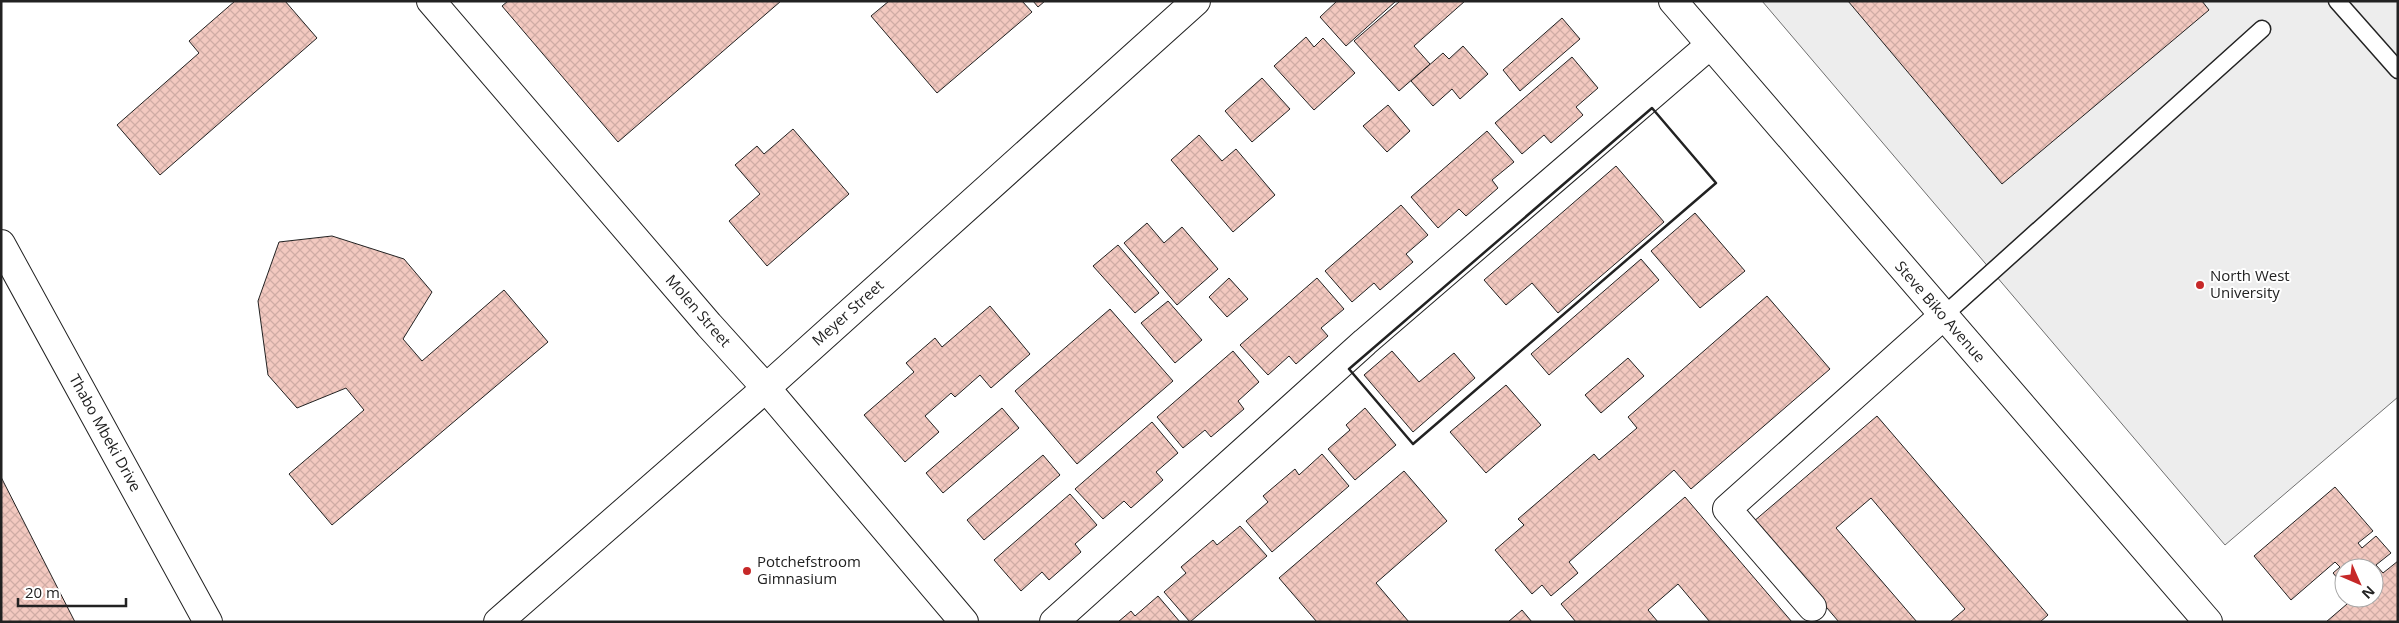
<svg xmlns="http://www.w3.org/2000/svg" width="2399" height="623" viewBox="0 0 2399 623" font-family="'Open Sans',sans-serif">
<defs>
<pattern id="building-cross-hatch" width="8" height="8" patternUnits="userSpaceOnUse" patternTransform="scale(1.25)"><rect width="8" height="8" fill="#f3c9c0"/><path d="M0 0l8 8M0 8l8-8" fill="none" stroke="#d0aca5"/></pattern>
</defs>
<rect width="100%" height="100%" fill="#fff"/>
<path fill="#ededed" stroke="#6f6f6f" d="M1762,1H2398V397L2225,545Z"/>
<g fill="url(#building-cross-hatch)" stroke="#222">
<path d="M235,1H285L317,38L160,175L117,125L199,53L189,41Z"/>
<path d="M508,1H781L618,142L502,6Z"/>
<path d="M889,1H1022L1032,12L937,93L871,16Z"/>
<path d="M1033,1H1045L1038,7Z"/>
<path d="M1337,1H1396L1346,46L1320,17Z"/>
<path d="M1400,1H1465L1414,46L1430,64L1399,91L1354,41Z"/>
<path d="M1848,1H2202L2209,10L2002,184Z"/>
<path d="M1562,18L1580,39L1520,91L1503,70Z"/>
<path d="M1306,37L1314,47L1323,38L1355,73L1314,110L1274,66Z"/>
<path d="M1463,46L1488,74L1460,99L1452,89L1433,106L1411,81L1443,53L1449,59Z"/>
<path d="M1572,57L1598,88L1576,107L1583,115L1551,143L1544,135L1522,154L1495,123Z"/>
<path d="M1262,78L1290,109L1252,142L1225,111Z"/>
<path d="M1388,105L1410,131L1387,152L1363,126Z"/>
<path d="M793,129L849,194L767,266L729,221L760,194L735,165L757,146L764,154Z"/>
<path d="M1487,131L1514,162L1492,180L1498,188L1466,216L1459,209L1438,228L1411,197Z"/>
<path d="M1199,135L1222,161L1236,149L1275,195L1233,232L1171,160Z"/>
<path d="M1616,166L1664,222L1558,313L1532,283L1506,305L1484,280Z"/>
<path d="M1401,205L1428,235L1406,254L1413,262L1380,290L1374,283L1352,302L1325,271Z"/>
<path d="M1695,213L1745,271L1700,308L1651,251Z"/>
<path d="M1147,223L1164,243L1182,227L1218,269L1177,305L1124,243Z"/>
<path d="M332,236L404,259L432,292L403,339L422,361L504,290L548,342L332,525L289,474L364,410L346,388L297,408L268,375L258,301L279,242Z"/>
<path d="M1118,245L1159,293L1135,313L1093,266Z"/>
<path d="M1641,259L1659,280L1549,375L1531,354Z"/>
<path d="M1229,278L1248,299L1227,317L1209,297Z"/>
<path d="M1317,278L1344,309L1321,328L1328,336L1296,364L1289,356L1268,375L1240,345Z"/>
<path d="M1767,296L1830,369L1691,489L1674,470L1569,562L1578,573L1551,596L1542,585L1532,594L1495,550L1524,525L1518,519L1594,454L1599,460L1637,428L1628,417Z"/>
<path d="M1168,301L1202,340L1175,363L1141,323Z"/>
<path d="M990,306L1030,354L991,388L980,375L955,397L951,393L925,416L939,432L905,462L864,415L914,372L906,363L935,338L942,347Z"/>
<path d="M1110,309L1173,381L1077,464L1015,391Z"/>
<path d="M1233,351L1259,382L1238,401L1244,409L1211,437L1205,430L1183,448L1157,417Z"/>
<path d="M1392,351L1419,382L1454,353L1475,378L1413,432L1364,375Z"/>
<path d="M1628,358L1644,376L1601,413L1585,395Z"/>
<path d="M1506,385L1541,425L1486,473L1450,432Z"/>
<path d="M1002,408L1019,428L943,493L926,473Z"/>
<path d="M1365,408L1396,445L1355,480L1328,449L1350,430L1346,425Z"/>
<path d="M1877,416L2048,615L2040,622H1950L1965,609L1871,498L1836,528L1917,622H1839L1753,522Z"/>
<path d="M1152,422L1178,453L1156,472L1163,480L1131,508L1124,501L1103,519L1075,489Z"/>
<path d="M1322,454L1349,486L1272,552L1246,521L1268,502L1263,496L1295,469L1299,475Z"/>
<path d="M1043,455L1060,475L984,540L967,520Z"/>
<path d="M1404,471L1447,521L1376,583L1409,622H1317L1279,578Z"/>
<path d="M1,477L75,622H1Z"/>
<path d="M2335,487L2373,531L2358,543L2362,548L2376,536L2391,553L2376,565L2383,573L2398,561V622H2326L2354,598H2374V568H2344V586L2333,573L2340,567L2335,562L2291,600L2254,556Z"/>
<path d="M1070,494L1097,525L1075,544L1081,552L1049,580L1042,572L1021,591L994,560Z"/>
<path d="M1685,497L1792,622H1710L1678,584L1648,610L1658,622H1576L1561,604Z"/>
<path d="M1240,526L1267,556L1190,622L1164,592L1186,573L1181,567L1213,540L1217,545Z"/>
<path d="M1158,596L1180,622H1118L1131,611L1135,616Z"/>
<path d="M1522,610L1532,622H1508Z"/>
</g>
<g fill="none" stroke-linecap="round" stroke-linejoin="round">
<g stroke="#222" stroke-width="19">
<g id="service">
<path d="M2337,1L2398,70"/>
<path d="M1943,316L2262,29"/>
</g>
</g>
<g stroke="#222" stroke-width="30">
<g id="minor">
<path d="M431,1L709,325L766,388L964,622"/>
<path d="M1673,1L2208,622"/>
<path d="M1812,607L1727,509L1943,316"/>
<path d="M1054,622L1365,342L1710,45"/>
</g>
</g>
<g stroke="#222" stroke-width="30">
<path id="tertiary" d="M498,622L766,388L1196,1"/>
</g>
<g stroke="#222" stroke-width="30">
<path id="secondary" d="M1,244L208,622"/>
</g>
<use href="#service" stroke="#fff" stroke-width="16"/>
<use href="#minor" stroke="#fff" stroke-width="28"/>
<use href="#tertiary" stroke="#fff" stroke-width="28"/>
<use href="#secondary" stroke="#fff" stroke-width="28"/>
<path stroke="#222" stroke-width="2.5" d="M1652,108L1716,183L1413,444L1349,369Z"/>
</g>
<g fill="#c62828" stroke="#fff" stroke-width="2">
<circle cx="2200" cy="285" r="5"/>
<circle cx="747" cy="571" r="5"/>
</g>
<g text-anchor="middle" stroke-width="4" stroke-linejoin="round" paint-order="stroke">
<g font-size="15" fill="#222" stroke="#fff" text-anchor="start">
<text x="2210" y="281">North West<tspan x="2210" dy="17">University</tspan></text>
<text x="757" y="567">Potchefstroom<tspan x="757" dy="17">Gimnasium</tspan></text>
</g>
<g font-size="15" fill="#222" stroke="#fff">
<text transform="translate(698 311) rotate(49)" y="5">Molen Street</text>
<text transform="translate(1940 312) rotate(49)" y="5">Steve Biko Avenue</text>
<text transform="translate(848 313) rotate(-42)" y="5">Meyer Street</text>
<text transform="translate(105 433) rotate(61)" y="5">Thabo Mbeki Drive</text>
</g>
</g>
<rect width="2399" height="623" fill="none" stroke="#222222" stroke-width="5"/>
<g transform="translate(2359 583) rotate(135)"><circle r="24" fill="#ffffff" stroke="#a7a7a7"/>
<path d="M0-4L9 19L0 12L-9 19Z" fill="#c62828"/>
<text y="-8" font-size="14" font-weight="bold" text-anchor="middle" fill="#222222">N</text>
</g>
<path d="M18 598v8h108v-8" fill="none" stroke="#222222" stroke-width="2.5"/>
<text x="25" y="598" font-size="15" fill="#222222" stroke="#ffffff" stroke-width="4" paint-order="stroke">20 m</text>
</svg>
